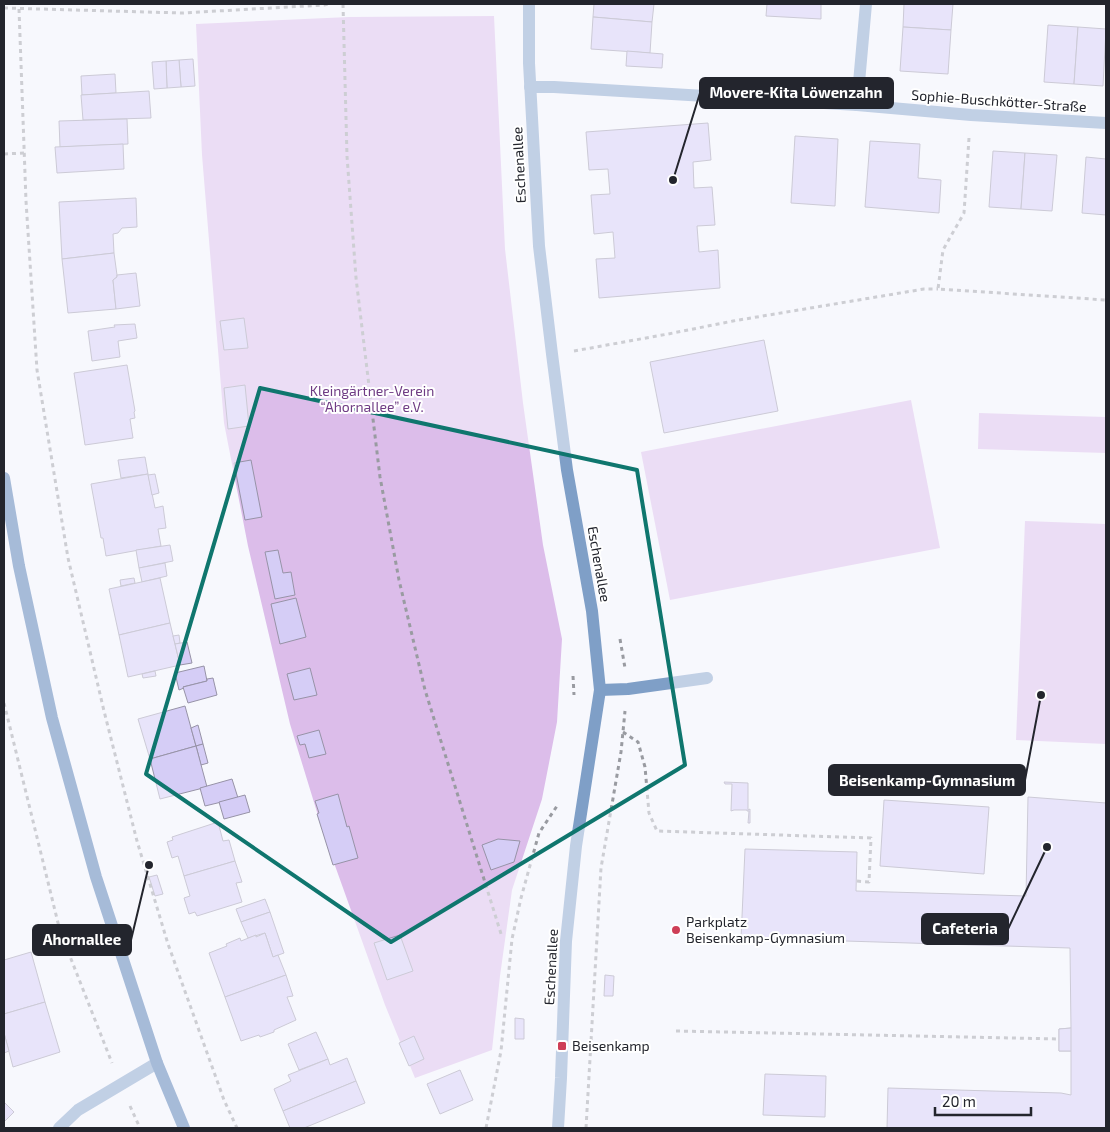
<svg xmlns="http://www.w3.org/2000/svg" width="1110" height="1132" viewBox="0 0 1110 1132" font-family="'Exo 2',sans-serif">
<rect width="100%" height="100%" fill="#f7f8fd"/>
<g fill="#dcbdea">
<path d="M494,16L505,249L523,403L543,545L562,639L557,722L542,799L512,890L500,976L492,1050L415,1078L385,1005L324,835L290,724L248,546L224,423L202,155L196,24L349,17Z"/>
<path d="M911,400L940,548L670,600L641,452Z"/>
<path d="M979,413L1106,417V453L978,449Z"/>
<path d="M1025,521L1106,524V744L1016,740Z"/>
</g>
<g fill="#d5cdf6" stroke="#9793a7">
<path d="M594,4H654L652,22L593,17Z"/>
<path d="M767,4H821V19L766,16Z"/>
<path d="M904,4H953L951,30L903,27Z"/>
<path d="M593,17L652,22L650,53L591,49Z"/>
<path d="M1048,25L1078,27L1074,84L1044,82Z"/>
<path d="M903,27L951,30L948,74L900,71Z"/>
<path d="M1078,27L1106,29L1103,86L1074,84Z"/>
<path d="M627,51L663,54L662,68L626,66Z"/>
<path d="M193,59L195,86L181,87L179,60Z"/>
<path d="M179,60L181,87L167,88L166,61Z"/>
<path d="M166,61L167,88L154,89L152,62Z"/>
<path d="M115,74L116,93L82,95L81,76Z"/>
<path d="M149,91L151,118L83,120L81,95Z"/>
<path d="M127,119L128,144L60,147L59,121Z"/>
<path d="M708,123L711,160L693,162L694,188L712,187L715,225L697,226L699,252L718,250L720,288L599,298L596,259L615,258L613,232L594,234L591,195L610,194L608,169L589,170L586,132Z"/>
<path d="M795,136L838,139L835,206L791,203Z"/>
<path d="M870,141L920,144L918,178L941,180L939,213L865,207Z"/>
<path d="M123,144L124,169L57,173L55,147Z"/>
<path d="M993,151L1025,153L1021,209L989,207Z"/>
<path d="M1025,153L1057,155L1052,211L1021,209Z"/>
<path d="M1086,157L1106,159V215L1082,213Z"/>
<path d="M136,198L137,227L122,228L118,233L113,234L114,253L62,259L59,202Z"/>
<path d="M114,253L117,275V277L113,280L116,309L68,313L62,259Z"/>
<path d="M136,273L140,306L116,309L113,280L117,277V275Z"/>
<path d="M244,318L248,348L224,350L220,321Z"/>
<path d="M135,324L137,338L118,341L120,357L92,361L88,331L115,327L114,325Z"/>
<path d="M764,340L778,411L664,433L650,362Z"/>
<path d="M127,365L135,411L134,412L135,418L130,419L133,438L85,445L74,373Z"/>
<path d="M245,385L249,426L228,429L224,388Z"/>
<path d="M145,457L148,474L121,478L118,460Z"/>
<path d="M251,460L262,517L245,520L234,463Z"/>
<path d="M148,474L155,508L163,506L166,528L158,529L161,546L106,556L103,538H101L91,484Z"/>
<path d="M155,474L159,493L152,495L148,475Z"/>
<path d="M170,545L173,561L139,568L136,550Z"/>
<path d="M278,550L283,573L291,572L295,595L275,599L265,552Z"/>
<path d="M165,563L167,576L142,582L139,568Z"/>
<path d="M134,578L135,583L121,586L120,580Z"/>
<path d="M160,578L170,623L119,635L109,589Z"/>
<path d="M296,598L306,637L280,644L271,604Z"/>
<path d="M170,623L180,665L128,677L119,635Z"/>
<path d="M179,635L180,643L175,644L173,636Z"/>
<path d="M187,642L192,663L180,665L175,644Z"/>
<path d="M204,666L207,681L183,687L184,688L179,690L175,673Z"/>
<path d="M310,668L317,695L294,700L287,674Z"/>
<path d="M155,671L156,676L143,678L142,674Z"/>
<path d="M213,678L217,695L188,703L183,687L207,681V679Z"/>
<path d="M185,706L196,746L150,759L138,719Z"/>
<path d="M198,725L203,744L196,746L191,728Z"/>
<path d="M319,730L326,754L309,758L305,744L300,745L297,736Z"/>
<path d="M203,744L208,763L201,765L196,746Z"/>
<path d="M196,746L207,787L160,799L150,759Z"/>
<path d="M232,779L238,798L205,806L200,788Z"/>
<path d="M724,782L748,783V810L750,809V823H748L749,811H747V810H734L731,811L732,784H725Z"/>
<path d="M338,794L347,827L349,826L358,858L333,865L317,814L319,813L315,801Z"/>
<path d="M245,795L250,812L224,819L219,802Z"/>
<path d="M1028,797L1106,803V1128H887L888,1088L1061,1093L1071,1095V1051H1059V1029L1071,1028L1070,948L781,939V940L741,939L745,849L857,852L856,891L1026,896Z"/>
<path d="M884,800L989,807L984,874L880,866Z"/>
<path d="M218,822L223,841L229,840L235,861L184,876L178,856L172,858L167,842L173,840L172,837Z"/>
<path d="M498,839L520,841L514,862L491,870L482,845Z"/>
<path d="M235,861L242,882L236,883L242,902L197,916L195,912L189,914L184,898L190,896L184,876Z"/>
<path d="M157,875L163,894L155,896L149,877Z"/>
<path d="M265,899L270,912L241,922L236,909Z"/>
<path d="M270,912L284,953L273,957L265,933L248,938L241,922Z"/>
<path d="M265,933L273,957L278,955L286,975L225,997L209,953L227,946L226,944L240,938L241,941L256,935V937Z"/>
<path d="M400,935L413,971L387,980L374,943Z"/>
<path d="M31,952L45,1002L4,1014V960Z"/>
<path d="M286,975L293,996L287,997L296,1020L274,1030V1032L260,1037L259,1035L241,1041L225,997Z"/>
<path d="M605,975L614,976L613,996H604Z"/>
<path d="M45,1002L60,1052L13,1067L4,1033V1014Z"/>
<path d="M515,1018L524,1019V1039H515Z"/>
<path d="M1071,1028V1051H1059V1029Z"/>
<path d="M316,1032L328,1059L299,1070L288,1044Z"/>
<path d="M4,1033L9,1051L4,1053Z"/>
<path d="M414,1036L424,1059L409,1066L399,1043Z"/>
<path d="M347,1058L356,1081L283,1111L274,1089L291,1081L288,1075L328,1059L330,1065Z"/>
<path d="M460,1070L473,1100L440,1114L427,1084Z"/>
<path d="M765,1074L826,1076L825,1117L763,1115Z"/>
<path d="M356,1081L365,1103L304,1128H290L283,1111Z"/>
<path d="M4,1102L14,1112L4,1122Z"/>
</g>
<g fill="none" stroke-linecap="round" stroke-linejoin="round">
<g stroke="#999ba1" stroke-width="3" stroke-dasharray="4 4" stroke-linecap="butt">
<path d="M343,4L347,156L356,278L380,477L399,580L425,690L502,937"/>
<path d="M4,8L182,13L324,5L329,4"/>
<path d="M19,9L26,201L37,370L68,558L104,711L137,841L168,944L224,1100L237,1128"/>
<path d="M969,138L964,213L943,250L938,289L1106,300"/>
<path d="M4,154L24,153"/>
<path d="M574,351L668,334L733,321L924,289H938"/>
<path d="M620,639L625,668"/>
<path d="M573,676L574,695"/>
<path d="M4,703L60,931L112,1063"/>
<path d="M623,732L638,742L645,767L649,813L657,831L871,838L869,882L856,881"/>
<path d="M676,1031L1059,1039"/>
<path d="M130,1106L140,1128"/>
<path d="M486,1128L501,1051L512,939L521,898L539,833L557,806"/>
<path d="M586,1128L601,868L621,752L625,711"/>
</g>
<path stroke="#7f9fc7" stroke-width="12" d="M600,690L628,689L707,678"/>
<g stroke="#7f9fc7" stroke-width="12">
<path d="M529,4V63L539,246L552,354L567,470L592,611L600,690L576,846L566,941L561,1078L558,1128"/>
<path d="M530,87H554L857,105L971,115L1106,123"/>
<path d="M857,105L866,4"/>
<path d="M59,1128L78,1110L157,1063"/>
</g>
<path stroke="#4472ac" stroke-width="12" d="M4,478L19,566L52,718L96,877L157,1063L184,1128"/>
</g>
<path d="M0 0H1110V1132H0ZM260,388L637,470L685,765L391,942L146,774Z" fill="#f7f8fd" fill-opacity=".55" fill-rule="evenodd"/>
<path fill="none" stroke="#0f766e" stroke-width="4" stroke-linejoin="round" d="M260,388L637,470L685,765L391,942L146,774Z"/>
<g fill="#ce3e57" stroke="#fff" stroke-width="2">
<circle cx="676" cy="930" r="5"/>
<rect x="557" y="1041" width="10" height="10" rx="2.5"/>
</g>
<g text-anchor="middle" stroke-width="4" stroke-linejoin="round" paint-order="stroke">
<g font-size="14" fill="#23252d" stroke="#fff">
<text transform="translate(999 101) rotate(4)" y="5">Sophie-Buschkötter-Straße</text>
<text transform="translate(519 165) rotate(-93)" y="5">Eschenallee</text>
<text transform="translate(599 564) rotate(80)" y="5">Eschenallee</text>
<text transform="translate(551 967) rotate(-87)" y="5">Eschenallee</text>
</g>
<g font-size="14" fill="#6f3c84" stroke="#fff">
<text x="372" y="396">Kleingärtner-Verein<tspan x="372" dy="16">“Ahornallee” e.V.</tspan></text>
</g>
<g font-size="14" fill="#23252d" stroke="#fff" text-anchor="start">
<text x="686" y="927">Parkplatz<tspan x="686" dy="16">Beisenkamp-Gymnasium</tspan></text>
<text x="572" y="1051">Beisenkamp</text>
</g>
</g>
<path fill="none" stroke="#23252d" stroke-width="2" d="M673 180L700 93M1041 695L1025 780M1047 847L1008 929M149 865L131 940"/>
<g fill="#23252d" stroke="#fff" stroke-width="2">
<circle cx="673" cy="180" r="5"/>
<circle cx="1041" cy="695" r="5"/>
<circle cx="1047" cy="847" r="5"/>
<circle cx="149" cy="865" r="5"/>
</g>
<g fill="#23252d" stroke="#23252d" stroke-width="2">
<rect x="700" y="78" width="193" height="30" rx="5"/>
<rect x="829" y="765" width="196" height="30" rx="5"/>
<rect x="922" y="914" width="86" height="30" rx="5"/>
<rect x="33" y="925" width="98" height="30" rx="5"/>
</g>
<g font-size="15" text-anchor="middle" font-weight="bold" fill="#fff">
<text x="796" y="98">Movere-Kita Löwenzahn</text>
<text x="927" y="786">Beisenkamp-Gymnasium</text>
<text x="965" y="934">Cafeteria</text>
<text x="82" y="945">Ahornallee</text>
</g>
<rect width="1110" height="1132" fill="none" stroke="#23252d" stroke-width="10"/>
<path d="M935 1107v8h96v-8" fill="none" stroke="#23252d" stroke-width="2.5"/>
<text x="942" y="1107" font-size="15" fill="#23252d" stroke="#ffffff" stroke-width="4" paint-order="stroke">20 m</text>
</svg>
